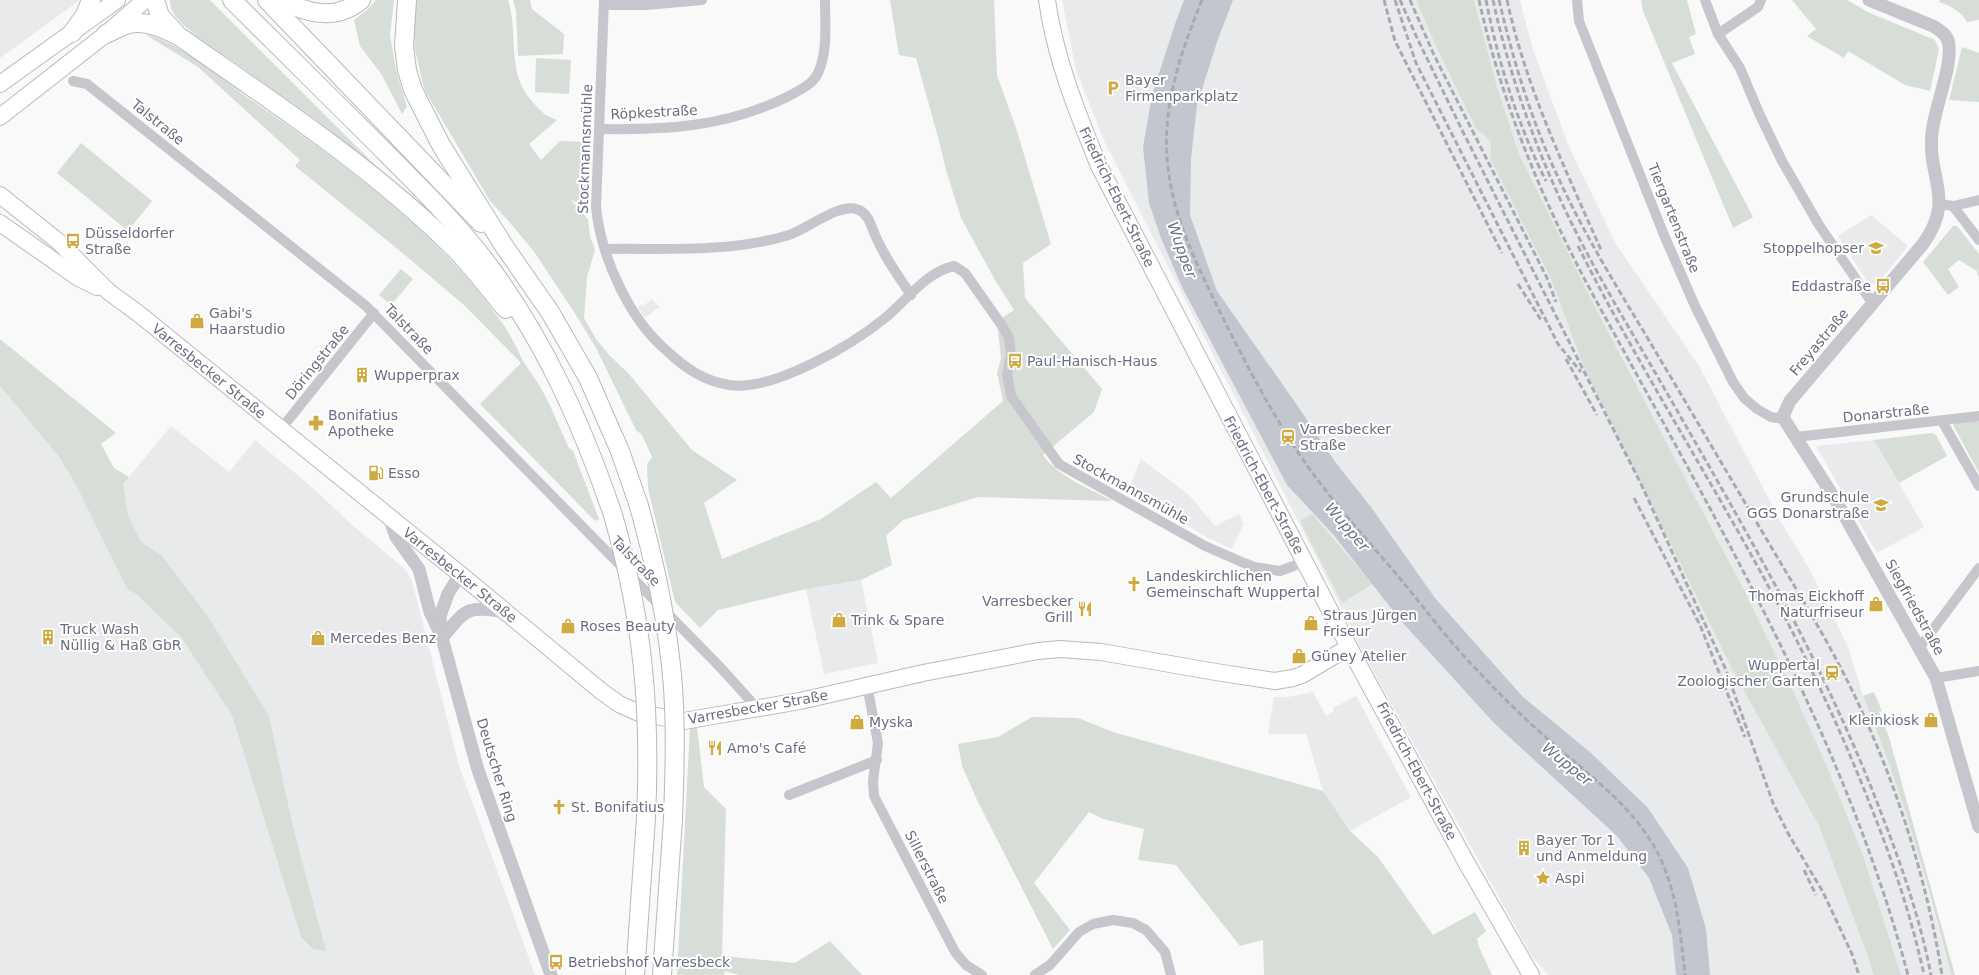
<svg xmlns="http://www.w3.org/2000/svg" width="1979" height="975" viewBox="0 0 1979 975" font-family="'DejaVu Sans',sans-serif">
<rect width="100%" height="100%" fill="#f8f9f8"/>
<g fill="#e9eaeb">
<path d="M0,0H80L0,58Z"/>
<path d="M1062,0H1416L1435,44L1476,129L1488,136L1492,146L1491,158L1551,279L1583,365L1758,688L1819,826L1870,962L1873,975H1548L1531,955L1360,647L1314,552L1105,143L1076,70Z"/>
<path d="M1474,0H1520L1532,47L1569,147L1616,244L1699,366L1781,522L1810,570L1848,647L1863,696L1885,748L1913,836L1951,975H1901L1863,855L1787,678L1745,592L1591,299L1519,154L1497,87Z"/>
<path d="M1871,215L1908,246L1879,282L1874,284L1866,280L1838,236Z"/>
<path d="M652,299L659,307L645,318L638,307L641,304L643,306Z"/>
<path d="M0,386L60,458L77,487L123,484L171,426L229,472L255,440L313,488L351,524L405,569L412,581L459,766L535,975H0Z"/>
<path d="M1874,440L1924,527L1877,553L1816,446Z"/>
<path d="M1141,459L1189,495L1215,526L1239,514L1244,523L1232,549L1208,538L1128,491Z"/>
<path d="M861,580L878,663L824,674L806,589Z"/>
<path d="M1313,692L1326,716L1334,711L1333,708L1356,696L1411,797L1350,831L1323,791L1306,734H1268L1274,697H1288Z"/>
</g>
<g fill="#d7ded8">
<path d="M170,0H210L375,165L308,114L198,37C187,28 169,15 170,0Z"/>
<path d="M376,0H394L390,35L396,70L407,107L402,114L382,75L360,46L354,20L367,10Z"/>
<path d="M415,0H508C519,34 506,72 531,100C540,111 544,115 557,120L529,144L541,160L560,141L590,142L587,207L571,200L588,219L590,236L595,250L587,277L584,318L596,339L609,355L629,374L692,450L737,480L704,503L722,559L821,519L876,482L891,498L1003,401L997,373L1001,358L997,321L1014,310L995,280L961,218L946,170L938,137L916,58L899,55L890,0H994L997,75L1016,128L1051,244L1023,263L1025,298L1102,389L1094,412L1043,455C1058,477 1089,488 1112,501L978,497L903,520L886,536L892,565L861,580L806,589L718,610L700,628L675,602L648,488L647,464L652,457L642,435L636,430L596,348L576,315L535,253L512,225L490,201L424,89L415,49L413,27Z"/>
<path d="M513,0H530L532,9L564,34L563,54L518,56L516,11Z"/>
<path d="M1416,0H1474L1497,87L1519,154L1591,299L1745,592L1787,678L1824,760L1863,855L1901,975H1873L1870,962L1819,826L1732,669L1583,365L1551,279L1490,158C1493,141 1490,138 1476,129L1435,44Z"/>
<path d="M1641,0H1687L1696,34L1689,37L1695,54L1672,63L1753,217L1733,228L1643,11Z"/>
<path d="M1792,0H1847L1870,13L1935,40L1939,50L1930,91L1905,85L1848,51L1844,58L1807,36L1816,29Z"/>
<path d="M1940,0H1979V20L1967,22C1961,11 1951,6 1939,2Z"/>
<path d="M143,33C179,42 221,79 251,100C340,162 434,227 498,317C508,330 515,344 522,359C528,370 536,379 542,390C552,408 560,429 569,448L573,451L599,519L595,521L480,404L521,363L465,306L405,255L295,166L300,160L198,67Z"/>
<path d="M1962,47L1979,53V102L1949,100Z"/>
<path d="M536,58L571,60L569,94L535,92Z"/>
<path d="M81,143L152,201L128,231L57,173Z"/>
<path d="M1953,226H1957L1979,254V278L1977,271L1959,260L1948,269L1959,287L1948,295L1923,262Z"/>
<path d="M401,269L413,279L391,305L379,295Z"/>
<path d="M0,339L116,433L101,444L114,468L129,477L123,484L128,515L141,542L161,555L207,615L269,716L292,823L326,951L313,949L301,937L232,715L181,637L135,593L128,590L77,487L60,458L0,386Z"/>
<path d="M1979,420V473L1953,425L1956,423Z"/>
<path d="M1931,433L1936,435L1947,456L1899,483L1874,440Z"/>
<path d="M1312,514L1372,584L1342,603L1300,521Z"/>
<path d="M1874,692L1882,711L1879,712L1889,737L1955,975H1951C1927,880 1901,787 1863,696Z"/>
<path d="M1032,717L1078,718L1113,732L1323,791L1350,831L1378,857L1433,935L1475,912L1486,931L1477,939L1479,947L1492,975H1264L1263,940L1240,946L1176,865L1138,860L1144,829L1103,819L1089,812L1034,883L1070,930L1053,949L977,800L962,766L958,744L998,737Z"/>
<path d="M697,727L704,787L726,809L722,956L795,963L830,941L862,975H739L725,971L724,975H677L690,728Z"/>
</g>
<path fill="#c4c6cf" d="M1184,0H1233L1217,42L1197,105L1191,159L1190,215L1217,291L1297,405L1336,463L1371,507L1435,598L1523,697L1591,753L1648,808L1688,868L1706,929L1710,975H1676L1672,935L1649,878L1617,836L1494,723L1402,622L1332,533L1287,485L1182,287L1161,238L1149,203L1143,147L1152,95L1175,24Z"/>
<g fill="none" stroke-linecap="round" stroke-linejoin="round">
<g stroke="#b9b9bf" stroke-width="18">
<g id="primary">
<path d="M1047,0C1055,58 1077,112 1099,166L1351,651L1466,862L1531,975"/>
<path d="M0,84L117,0"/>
<path d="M0,117L106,34L145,0"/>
<path d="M0,195L59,242L109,292L139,314L460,574L601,691L619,704L639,713L684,721L800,701L923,673L1038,651L1060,649L1101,652L1216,672L1275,681L1293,678L1302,675L1349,647"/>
<path d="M0,223L77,277L97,287"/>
</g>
</g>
<g stroke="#b8b9be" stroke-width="20">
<g id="motorway">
<path d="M155,0L160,16L175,32"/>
<path d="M232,0C280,48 328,95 376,143C416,183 458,224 492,270C547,346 583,427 613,515"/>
<path d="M267,0L481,223"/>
<path d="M284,0C308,15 338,20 361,0"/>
<path d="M407,0L404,46L407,70L413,90L441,145L504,246L550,312L588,378L620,451L639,506"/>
<path d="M72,33L85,15L91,0"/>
<path d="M106,34C113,31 121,26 129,24C147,20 165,29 180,37C274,103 371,166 453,247C472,266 489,289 506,309"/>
<path d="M635,975L646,818"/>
<path d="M662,975L673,819"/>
</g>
</g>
<g stroke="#c6c6cc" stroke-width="10">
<path d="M604,0L596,207C601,257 629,319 667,351C685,368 704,381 729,385C772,392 852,345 885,318C907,300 926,272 954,266L965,273L1003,327L1009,338L1011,355L1007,374L1011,396L1059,464L1205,546L1244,563L1254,567L1280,571L1304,562"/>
<path d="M1577,0L1579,21L1664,235L1695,306L1733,382L1744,398L1757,409L1771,417L1784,419"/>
<path d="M1705,0L1718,34L1740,68L1759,113L1782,161L1819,225L1873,304"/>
<path d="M604,5H646L702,0"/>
<path d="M1718,34L1758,7L1761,0"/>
<path d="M73,81L87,84L366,306L721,668L757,708"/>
<path d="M600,129C666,130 724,127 785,98C796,92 813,85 818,73C828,52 825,22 825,0"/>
<path d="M1940,204L1953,206L1979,200"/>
<path d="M1953,206L1979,240"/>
<path d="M605,249C666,248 730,253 789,235C808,229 841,201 859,210C869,215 871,226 875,235C884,256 898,276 911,295"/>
<path d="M1942,421L1979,486"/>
<path d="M281,429L374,313"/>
<path d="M1796,437L1979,416"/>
<path d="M1920,647L1979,568"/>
<path d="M1936,678L1979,671"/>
<path d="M867,685L878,743L873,781L874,796L955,952L966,965L982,975"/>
<path d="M789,795L877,760"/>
<path d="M1035,975L1050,965L1079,932L1093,924L1113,920L1133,923L1146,930L1165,952L1171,975"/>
</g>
<g stroke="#c6c6cc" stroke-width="13">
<path d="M1869,0L1933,26C1941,31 1949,36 1949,46C1951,71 1935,106 1932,133C1927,179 1956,198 1923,244L1790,401L1784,414V419L1835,499L1936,678L1979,827"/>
<path d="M389,517L396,537L419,569L430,612L439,631"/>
<path d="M460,574L448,594L440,616L442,638L478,770L551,975"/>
<path d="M442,638C467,608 466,606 506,612"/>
</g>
<use href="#primary" stroke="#fff" stroke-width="16"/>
<use href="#motorway" stroke="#fff" stroke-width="18"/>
<g stroke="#a9a9b2" stroke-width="3" stroke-dasharray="6 3" stroke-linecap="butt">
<path d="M1202,0C1182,49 1163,103 1167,157C1171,213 1195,261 1219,310C1246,364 1275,421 1311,471C1340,511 1375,548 1407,587C1430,615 1452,645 1478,671C1503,698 1529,723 1557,747C1598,782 1644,816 1664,867C1678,901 1681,939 1685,975"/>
<path d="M1384,0L1395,41L1502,253"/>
<path d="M1395,0L1416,63L1558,344L1581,372"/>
<path d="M1400,0L1418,40L1463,132L1642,486L1726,670L1773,803L1789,835L1823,892L1852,954L1859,975"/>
<path d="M1410,0L1434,55L1547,278L1556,302"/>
<path d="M1479,0C1501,99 1538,190 1585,280C1706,504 1842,726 1908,975"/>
<path d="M1486,0C1498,62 1518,125 1546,181"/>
<path d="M1493,0C1508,69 1531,135 1560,199C1591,266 1630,329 1667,393C1745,529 1824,663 1880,810C1901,864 1920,918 1931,975"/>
<path d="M1499,0C1513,60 1531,119 1557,175C1586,239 1624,298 1660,359C1698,423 1735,486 1773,550C1805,604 1839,659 1864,716C1901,798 1928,886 1942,975"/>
<path d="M1507,0C1526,88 1565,168 1601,250"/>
<path d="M1578,246C1635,360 1704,468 1765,580C1806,655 1842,732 1873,812C1894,865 1912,919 1924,975"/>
<path d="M1518,284L1541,320"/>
<path d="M1566,359L1597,415"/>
<path d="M1634,498L1700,625L1745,737"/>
<path d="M1804,870L1816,895"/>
</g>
<g stroke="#b8b9be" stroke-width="20" stroke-linecap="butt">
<g id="motorway-bridge">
<path d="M639,506C652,553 663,600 669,649C677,705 675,763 673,819"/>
<path d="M613,515C643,620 651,709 646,818"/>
</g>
</g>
<use href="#motorway-bridge" stroke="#fff" stroke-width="18"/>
</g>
<defs>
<g id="parking-bare" transform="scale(1.2)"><path d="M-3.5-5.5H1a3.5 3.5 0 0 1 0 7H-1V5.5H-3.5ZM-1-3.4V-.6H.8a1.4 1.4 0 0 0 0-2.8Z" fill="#cfaa41" stroke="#fff" stroke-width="2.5" paint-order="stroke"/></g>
<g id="bus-bare" transform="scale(1.2)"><path d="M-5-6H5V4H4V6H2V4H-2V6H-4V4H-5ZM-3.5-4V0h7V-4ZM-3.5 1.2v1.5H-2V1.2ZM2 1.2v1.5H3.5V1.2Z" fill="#cfaa41" stroke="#fff" stroke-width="2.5" paint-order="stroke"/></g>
<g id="school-bare" transform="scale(1.2)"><path d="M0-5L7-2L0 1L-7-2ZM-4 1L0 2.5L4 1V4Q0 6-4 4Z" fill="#cfaa41" stroke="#fff" stroke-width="2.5" paint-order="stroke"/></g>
<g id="shop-bare" transform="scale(1.2)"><path d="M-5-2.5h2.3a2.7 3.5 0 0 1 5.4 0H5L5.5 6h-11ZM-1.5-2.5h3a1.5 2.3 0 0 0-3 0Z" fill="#cfaa41" stroke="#fff" stroke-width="2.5" paint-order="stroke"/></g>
<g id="building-bare" transform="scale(1.2)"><path d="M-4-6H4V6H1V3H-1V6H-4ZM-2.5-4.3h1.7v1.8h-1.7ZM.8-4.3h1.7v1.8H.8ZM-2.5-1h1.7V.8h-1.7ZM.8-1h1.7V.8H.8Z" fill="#cfaa41" stroke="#fff" stroke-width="2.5" paint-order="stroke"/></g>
<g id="pharmacy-bare" transform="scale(1.2)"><path d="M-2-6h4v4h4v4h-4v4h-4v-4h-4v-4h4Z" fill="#cfaa41" stroke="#fff" stroke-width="2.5" paint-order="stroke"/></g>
<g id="station-bare" transform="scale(1.2)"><path d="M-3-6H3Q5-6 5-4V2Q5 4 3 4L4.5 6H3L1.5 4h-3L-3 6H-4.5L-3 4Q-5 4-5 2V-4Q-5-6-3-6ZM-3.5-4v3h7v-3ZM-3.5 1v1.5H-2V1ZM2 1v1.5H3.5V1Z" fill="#cfaa41" stroke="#fff" stroke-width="2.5" paint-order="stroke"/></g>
<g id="fuel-bare" transform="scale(1.2)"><path d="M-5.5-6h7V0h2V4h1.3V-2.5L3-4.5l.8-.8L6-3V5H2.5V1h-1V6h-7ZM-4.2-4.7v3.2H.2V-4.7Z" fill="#cfaa41" stroke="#fff" stroke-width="2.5" paint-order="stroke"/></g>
<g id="church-bare" transform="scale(1.2)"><path d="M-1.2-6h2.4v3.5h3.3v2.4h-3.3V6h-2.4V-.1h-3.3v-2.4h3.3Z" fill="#cfaa41" stroke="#fff" stroke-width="2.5" paint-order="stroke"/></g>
<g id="restaurant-bare" transform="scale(1.2)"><path d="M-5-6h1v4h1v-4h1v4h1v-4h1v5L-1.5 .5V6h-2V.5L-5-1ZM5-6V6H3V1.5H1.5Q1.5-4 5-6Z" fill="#cfaa41" stroke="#fff" stroke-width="2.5" paint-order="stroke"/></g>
<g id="sight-bare" transform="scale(1.2)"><path d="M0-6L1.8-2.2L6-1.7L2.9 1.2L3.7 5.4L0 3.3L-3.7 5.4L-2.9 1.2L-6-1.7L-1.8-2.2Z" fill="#cfaa41" stroke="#fff" stroke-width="2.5" paint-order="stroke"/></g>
</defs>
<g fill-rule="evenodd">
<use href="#parking-bare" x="1113" y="88"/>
<use href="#bus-bare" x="73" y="241"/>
<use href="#school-bare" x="1876" y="248"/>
<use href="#bus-bare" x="1883" y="286"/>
<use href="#shop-bare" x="197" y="321"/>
<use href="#bus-bare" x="1015" y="361"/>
<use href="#building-bare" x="362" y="375"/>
<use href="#pharmacy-bare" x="316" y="423"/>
<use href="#station-bare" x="1288" y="437"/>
<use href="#fuel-bare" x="376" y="473"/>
<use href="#school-bare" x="1881" y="505"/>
<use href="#church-bare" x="1134" y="584"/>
<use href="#shop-bare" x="1876" y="604"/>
<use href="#restaurant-bare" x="1085" y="609"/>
<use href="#shop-bare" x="839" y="620"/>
<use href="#shop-bare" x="1311" y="623"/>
<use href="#shop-bare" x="568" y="626"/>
<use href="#building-bare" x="48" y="637"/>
<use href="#shop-bare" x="318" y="638"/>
<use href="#shop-bare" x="1299" y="656"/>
<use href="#station-bare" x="1832" y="673"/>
<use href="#shop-bare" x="1931" y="720"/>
<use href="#shop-bare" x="857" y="722"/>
<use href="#restaurant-bare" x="715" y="748"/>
<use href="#church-bare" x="559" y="807"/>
<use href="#building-bare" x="1524" y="848"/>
<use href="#sight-bare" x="1543" y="878"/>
<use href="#bus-bare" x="556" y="962"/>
</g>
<g text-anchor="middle" stroke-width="4" stroke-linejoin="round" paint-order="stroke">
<g font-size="14" fill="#6c6d85" stroke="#fff" text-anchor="start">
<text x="1125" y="85">Bayer<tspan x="1125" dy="16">Firmenparkplatz</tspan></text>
<text x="85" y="238">Düsseldorfer<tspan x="85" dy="16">Straße</tspan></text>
<text x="1864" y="253" text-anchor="end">Stoppelhopser</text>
<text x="1871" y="291" text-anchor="end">Eddastraße</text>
<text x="209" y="318">Gabi's<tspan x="209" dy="16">Haarstudio</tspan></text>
<text x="1027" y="366">Paul-Hanisch-Haus</text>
<text x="374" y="380">Wupperprax</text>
<text x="328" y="420">Bonifatius<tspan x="328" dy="16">Apotheke</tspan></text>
<text x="1300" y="434">Varresbecker<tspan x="1300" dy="16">Straße</tspan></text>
<text x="388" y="478">Esso</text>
<text x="1869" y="502" text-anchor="end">Grundschule<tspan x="1869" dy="16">GGS Donarstraße</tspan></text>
<text x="1146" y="581">Landeskirchlichen<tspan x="1146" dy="16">Gemeinschaft Wuppertal</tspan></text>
<text x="1864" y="601" text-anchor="end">Thomas Eickhoff<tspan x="1864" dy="16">Naturfriseur</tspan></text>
<text x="1073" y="606" text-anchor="end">Varresbecker<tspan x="1073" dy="16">Grill</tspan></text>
<text x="1323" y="620">Straus Jürgen<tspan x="1323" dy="16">Friseur</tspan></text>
<text x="851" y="625">Trink &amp; Spare</text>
<text x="580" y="631">Roses Beauty</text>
<text x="60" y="634">Truck Wash<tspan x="60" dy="16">Nüllig &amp; Haß GbR</tspan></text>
<text x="330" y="643">Mercedes Benz</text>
<text x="1311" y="661">Güney Atelier</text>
<text x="1820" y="670" text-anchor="end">Wuppertal<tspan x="1820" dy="16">Zoologischer Garten</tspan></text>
<text x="1919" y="725" text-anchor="end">Kleinkiosk</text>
<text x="869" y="727">Myska</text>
<text x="727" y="753">Amo's Café</text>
<text x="571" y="812">St. Bonifatius</text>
<text x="1536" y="845">Bayer Tor 1<tspan x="1536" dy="16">und Anmeldung</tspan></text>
<text x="1555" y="883">Aspi</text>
<text x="568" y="967">Betriebshof Varresbeck</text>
</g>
<g font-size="14" fill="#6c6d85" stroke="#fff">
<text transform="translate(654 112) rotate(-3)" y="5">Röpkestraße</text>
<text transform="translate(158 122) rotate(39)" y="5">Talstraße</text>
<text transform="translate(585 149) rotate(-88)" y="5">Stockmannsmühle</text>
<text transform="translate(1117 197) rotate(64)" y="5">Friedrich-Ebert-Straße</text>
<text transform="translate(1674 218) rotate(68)" y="5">Tiergartenstraße</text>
<text transform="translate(409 329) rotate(46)" y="5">Talstraße</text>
<text transform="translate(1819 342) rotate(-50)" y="5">Freyastraße</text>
<text transform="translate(317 362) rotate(-51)" y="5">Döringstraße</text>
<text transform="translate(209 371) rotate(39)" y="5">Varresbecker Straße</text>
<text transform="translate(1886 413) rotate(-6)" y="5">Donarstraße</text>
<text transform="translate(1264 485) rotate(62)" y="5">Friedrich-Ebert-Straße</text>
<text transform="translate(1131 489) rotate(29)" y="5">Stockmannsmühle</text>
<text transform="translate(636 561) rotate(46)" y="5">Talstraße</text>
<text transform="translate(460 575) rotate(39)" y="5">Varresbecker Straße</text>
<text transform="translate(1915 607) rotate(61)" y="5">Siegfriedstraße</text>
<text transform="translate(758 707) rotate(-10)" y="5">Varresbecker Straße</text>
<text transform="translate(497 770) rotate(73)" y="5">Deutscher Ring</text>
<text transform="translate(1417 771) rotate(62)" y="5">Friedrich-Ebert-Straße</text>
<text transform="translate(927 867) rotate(63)" y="5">Sillerstraße</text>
</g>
<g font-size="15" font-style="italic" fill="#6e7386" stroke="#fff">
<text transform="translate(1182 250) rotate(70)" y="5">Wupper</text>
<text transform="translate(1347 527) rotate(49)" y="5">Wupper</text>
<text transform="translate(1567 764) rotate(39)" y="5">Wupper</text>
</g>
</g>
</svg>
